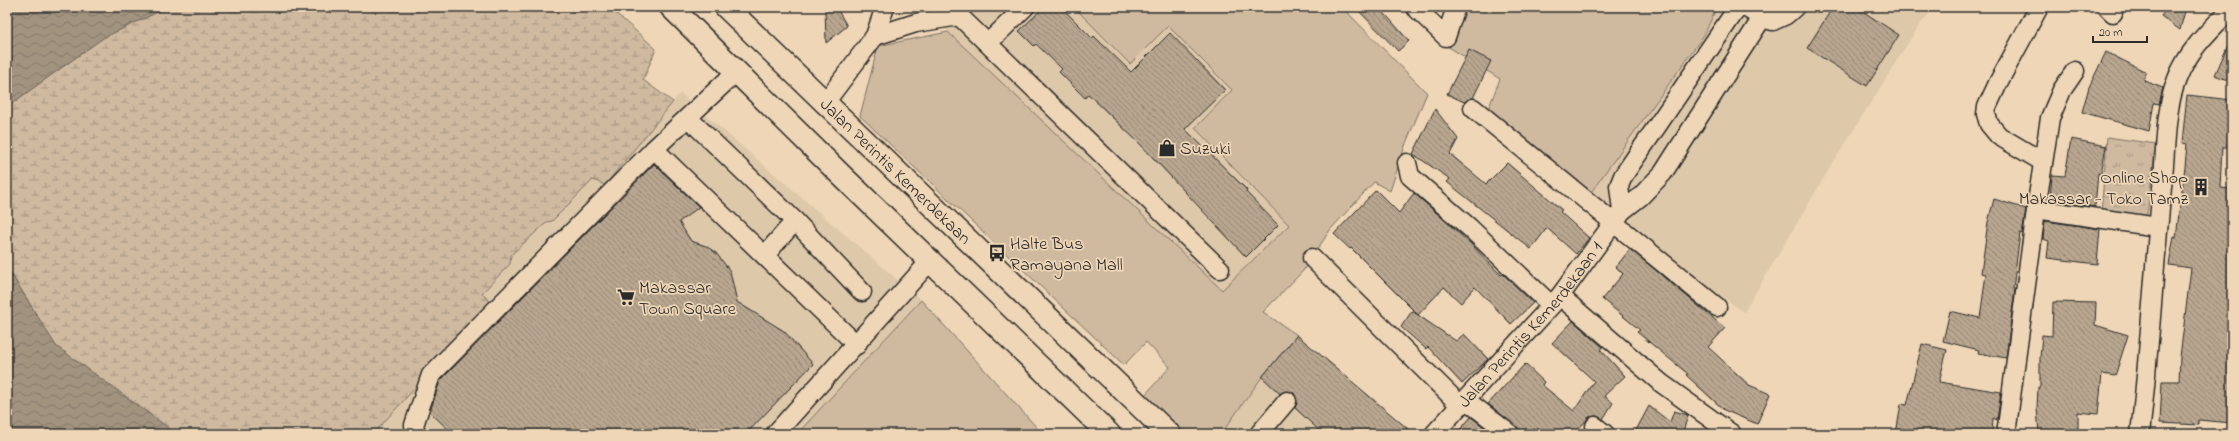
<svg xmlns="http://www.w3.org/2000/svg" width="2239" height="441" viewBox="0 0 2239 441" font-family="'Indie Flower',sans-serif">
<defs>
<pattern id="wetland-marsh" width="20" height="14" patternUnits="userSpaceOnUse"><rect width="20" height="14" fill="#cfbaa0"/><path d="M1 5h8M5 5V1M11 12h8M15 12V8" fill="none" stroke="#a89783"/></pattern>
<pattern id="park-tufts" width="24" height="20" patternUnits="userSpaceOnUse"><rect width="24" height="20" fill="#cfbaa0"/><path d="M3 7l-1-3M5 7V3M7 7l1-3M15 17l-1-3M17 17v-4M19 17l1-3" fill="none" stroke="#a89783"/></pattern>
<pattern id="water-waves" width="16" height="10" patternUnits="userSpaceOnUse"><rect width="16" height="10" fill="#a2937f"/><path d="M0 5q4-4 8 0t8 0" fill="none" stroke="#847868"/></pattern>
<pattern id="building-back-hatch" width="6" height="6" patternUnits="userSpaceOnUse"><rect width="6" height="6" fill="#b8a68f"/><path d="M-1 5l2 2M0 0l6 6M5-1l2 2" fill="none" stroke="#968775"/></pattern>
</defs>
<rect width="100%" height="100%" fill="#eed6b6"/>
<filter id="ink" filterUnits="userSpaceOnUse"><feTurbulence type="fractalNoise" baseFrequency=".025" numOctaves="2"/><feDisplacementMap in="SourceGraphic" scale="8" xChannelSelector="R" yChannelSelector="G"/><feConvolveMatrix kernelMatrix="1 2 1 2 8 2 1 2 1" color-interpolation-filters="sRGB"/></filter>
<g filter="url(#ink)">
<g fill="#dec8aa">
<path d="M922,7H1074L1130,64L1168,26L1232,91L1195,128L1289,225L1222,291Z"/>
<path d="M1712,7H1935L1918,27L1831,166L1744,312L1584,202L1704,35L1715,9Z"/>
<path d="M680,93L921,300L797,434H373L492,304L482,293L510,264L511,255L547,222L552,221L593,180L605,185Z"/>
<path d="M1297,335L1412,432L1410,434H1221L1262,377Z"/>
</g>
<g fill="#cfbaa0" stroke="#7d7266">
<path d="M1074,7H1342L1427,93L1406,143L1390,191L1374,182L1330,230L1303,271L1263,312L1297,335L1262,377L1221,434H1187L1144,396L1170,367L1146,342L1124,365L860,116L878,46L948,32L1222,290L1289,225L1195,128L1232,90L1168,26L1130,64Z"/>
<path d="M1463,7H1712L1716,9L1704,35L1584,202L1483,122L1500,79L1447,46Z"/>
<path d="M921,300L1039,430L1034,434H797Z"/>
</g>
<path fill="url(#wetland-marsh)" stroke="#7d7266" d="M168,7H609L656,49L643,80L673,102L605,185L593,180L552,221L547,222L511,255L510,264L482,293L492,304L373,434H177L56,346L7,267V107L103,38Z"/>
<path fill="url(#park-tufts)" stroke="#7d7266" d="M2107,137L2156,144L2146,222L2101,215Z"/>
<g fill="url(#water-waves)" stroke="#72695d">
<path d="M7,7H168L103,38L7,107Z"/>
<path d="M7,267L56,346L177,434H7Z"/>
</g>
<g fill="url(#building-back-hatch)" stroke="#2b2b2b">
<path d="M825,7H836L847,26L826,43Z"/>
<path d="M1044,7H1061L1092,38L1094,36L1131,72L1170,33L1225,90L1185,129L1247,190L1246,192L1278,225L1246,257L1141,145L1088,94L1085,98L1059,72L1062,69L1036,44L1034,46L1019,31Z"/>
<path d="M1355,7H1379L1409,41L1398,51Z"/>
<path d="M1833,7H1856L1899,35L1867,86L1807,48Z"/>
<path d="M2168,7H2186L2180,30L2161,16Z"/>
<path d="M2232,36V82L2215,75Z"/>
<path d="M1469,50L1491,61L1473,98L1464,102L1447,94Z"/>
<path d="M2106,52L2146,72L2144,81L2163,88L2159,104L2154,103L2149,131L2082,112L2089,87Z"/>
<path d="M2187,95L2232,100L2227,147H2222L2220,188L2232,189V423L2199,420V425L2160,423L2162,381H2179L2180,357L2191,268L2169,265L2174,236L2176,237L2185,167L2187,144L2182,143Z"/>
<path d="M1435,109L1458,139L1450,154L1486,184L1507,163L1562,210L1560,212L1589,238L1576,254L1547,228L1531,249L1447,182L1450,179L1413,154Z"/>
<path d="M2071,139L2106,146L2101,174L2098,173L2095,207L2050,200L2052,175L2065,176Z"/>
<path d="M654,164L699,207L679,222L691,241L706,246L716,253L730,271L737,302L784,331L813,364L746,434H453L430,412L440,381Z"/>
<path d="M1376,190L1399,213L1414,193L1470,243L1501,275L1503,274L1533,303L1511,324L1475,287L1461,303L1444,287L1418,315L1351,248L1350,249L1334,234Z"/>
<path d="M1994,199L2026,209L2022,234L2020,233L2013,289H2015L2006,358L1978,353L1979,350L1943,341L1950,311L1980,318L1986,274L1981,273L1988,222Z"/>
<path d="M2045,221L2100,229L2097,264L2047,258L2049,241L2043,239Z"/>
<path d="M1630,249L1725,328L1708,347L1749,385L1770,394L1757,424L1724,410L1686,375L1688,374L1637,332L1640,330L1602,299L1623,274L1616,267Z"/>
<path d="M2053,302L2096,303L2095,325L2128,335L2115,376L2102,374L2098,414L2078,412V434H2039L2037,408L2038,387H2040V358L2042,335L2052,336Z"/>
<path d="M1412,311L1456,341L1464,334L1488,359L1462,384L1428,347L1426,349L1401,327Z"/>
<path d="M1573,321L1603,347L1601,350L1625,376L1604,396L1613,403L1603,419L1596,416L1589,417L1574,434H1520L1516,426L1488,404L1525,364L1544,382L1542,385L1574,411L1594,381L1552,343Z"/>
<path d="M1297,335L1414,434H1323L1295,408L1297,402L1294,393L1288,391L1280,394L1262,377Z"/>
<path d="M1922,344L1947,350L1939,382L2001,392L1997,420L1993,418L1992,434H1896L1901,404L1907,405Z"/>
<path d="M1649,406L1670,422L1674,411L1688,415L1683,432L1686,434H1634Z"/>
<path d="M1471,417L1493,434H1456Z"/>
</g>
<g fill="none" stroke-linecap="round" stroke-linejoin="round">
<g stroke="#2b2b2b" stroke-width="21">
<g id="minor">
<path d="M950,7L1220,269"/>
<path d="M1415,7L1446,37L1456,7"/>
<path d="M1745,7L1762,18L1773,21L1786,15L1795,7"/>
<path d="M2039,7L1999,81L1987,107L1986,114L1989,124L1999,136L2043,162"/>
<path d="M2107,7L2113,13"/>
<path d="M875,36L916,23L959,16"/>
<path d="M988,43L1025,7"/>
<path d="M824,104L875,36L885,7"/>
<path d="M1473,108L1717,307"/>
<path d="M688,118L795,221L862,292"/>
<path d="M654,149L857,345"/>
<path d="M1407,163L1410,176L1470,228L1551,305"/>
<path d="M2036,209L2158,227"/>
<path d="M1622,211L1619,186L1623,176L1738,7"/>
<path d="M765,255L795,221"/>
<path d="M1312,258L1460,405"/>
<path d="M1560,296L1661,383L1732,434"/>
<path d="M1466,400L1510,434"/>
<path d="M1595,426L1605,434"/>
<path d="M416,434L414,425L431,375L654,149L736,72"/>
<path d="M775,434L931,260"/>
<path d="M1259,434L1287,401"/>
<path id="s1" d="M1434,434L1560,296L1622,211L1640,197L1663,173L1762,18"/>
<path d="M2006,434L2038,196L2050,118L2062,90L2075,71"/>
<path d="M2140,434C2150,349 2154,263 2163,178C2166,146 2165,109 2177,79C2188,50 2211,29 2232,8"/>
</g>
</g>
<g stroke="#2b2b2b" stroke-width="25">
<g id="highway">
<path d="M671,7L840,174L1109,434"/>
<path id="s2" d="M726,7L1169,434"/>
</g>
</g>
<use href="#minor" stroke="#eed6b6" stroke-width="18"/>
<use href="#highway" stroke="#eed6b6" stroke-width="22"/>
</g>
</g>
<defs>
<g id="shop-bare" transform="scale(1.38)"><path d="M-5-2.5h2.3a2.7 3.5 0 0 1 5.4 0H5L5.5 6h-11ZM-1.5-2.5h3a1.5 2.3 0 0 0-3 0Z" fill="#2b2b2b" stroke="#eed6b6" stroke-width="2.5" paint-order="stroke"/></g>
<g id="building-bare" transform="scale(1.38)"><path d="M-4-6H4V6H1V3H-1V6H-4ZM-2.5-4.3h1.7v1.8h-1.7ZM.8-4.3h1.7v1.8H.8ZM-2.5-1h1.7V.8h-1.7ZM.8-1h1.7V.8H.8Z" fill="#2b2b2b" stroke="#eed6b6" stroke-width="2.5" paint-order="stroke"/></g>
<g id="bus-bare" transform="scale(1.38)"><path d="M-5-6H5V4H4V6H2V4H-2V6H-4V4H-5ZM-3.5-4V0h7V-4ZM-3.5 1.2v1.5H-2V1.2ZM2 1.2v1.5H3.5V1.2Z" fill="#2b2b2b" stroke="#eed6b6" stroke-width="2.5" paint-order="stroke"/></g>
<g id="supermarket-bare" transform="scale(1.38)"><path d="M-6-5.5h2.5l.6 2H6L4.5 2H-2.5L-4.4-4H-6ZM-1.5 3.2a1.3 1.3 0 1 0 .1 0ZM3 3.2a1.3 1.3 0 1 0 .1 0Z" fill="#2b2b2b" stroke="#eed6b6" stroke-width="2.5" paint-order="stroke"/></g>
</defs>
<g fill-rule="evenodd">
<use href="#shop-bare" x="1167" y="148"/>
<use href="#building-bare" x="2201" y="187"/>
<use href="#bus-bare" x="997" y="253"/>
<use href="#supermarket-bare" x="626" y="297"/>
</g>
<g text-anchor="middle" stroke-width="3.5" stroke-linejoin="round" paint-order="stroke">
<g font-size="18" fill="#2b2b2b" stroke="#eed6b6" text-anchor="start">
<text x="1180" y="154">Suzuki</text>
<text x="2188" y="183" text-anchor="end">Online Shop<tspan x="2188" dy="21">Makassar - Toko Tamz</tspan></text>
<text x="1010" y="249">Halte Bus<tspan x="1010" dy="21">Ramayana Mall</tspan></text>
<text x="639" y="293">Makassar<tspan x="639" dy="21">Town Square</tspan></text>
</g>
<g font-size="18" fill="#2b2b2b" stroke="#eed6b6">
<text dy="6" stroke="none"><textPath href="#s2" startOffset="236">Jalan Perintis Kemerdekaan</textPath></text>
<text dy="6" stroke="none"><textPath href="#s1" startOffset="146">Jalan Perintis Kemerdekaan 1</textPath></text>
</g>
</g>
<rect width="2239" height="441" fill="none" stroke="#eed6b6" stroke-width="24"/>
<rect x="12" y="12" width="2215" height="417" fill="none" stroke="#2b2b2b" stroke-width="1.5" filter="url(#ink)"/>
<path d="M2093 36v6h54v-6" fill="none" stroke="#2b2b2b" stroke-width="2"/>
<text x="2099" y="36" font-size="12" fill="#2b2b2b" stroke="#eed6b6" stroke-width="3" paint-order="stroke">20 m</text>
</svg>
